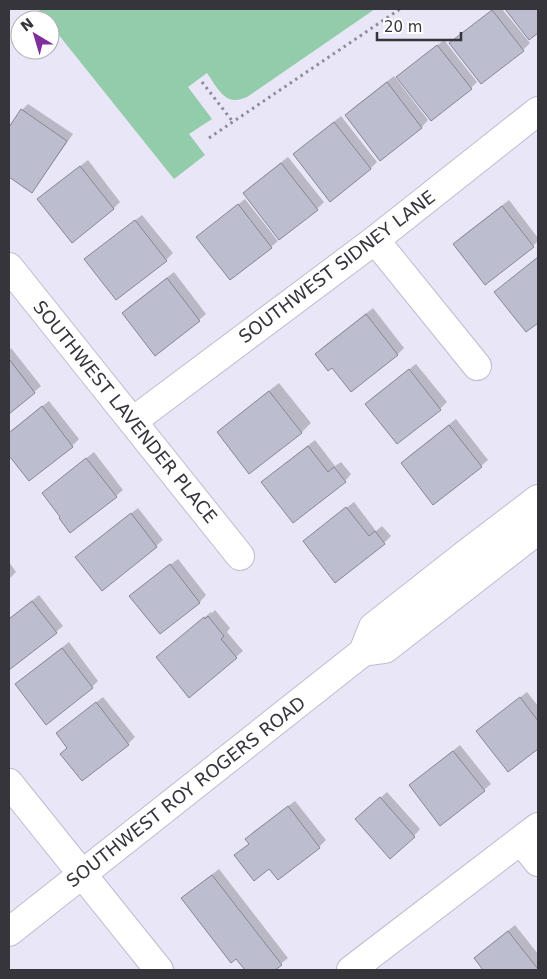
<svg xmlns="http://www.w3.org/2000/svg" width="547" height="979" viewBox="0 0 547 979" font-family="'DejaVu Sans',sans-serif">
<rect width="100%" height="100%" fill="#e9e6f7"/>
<path fill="#93ccaa" d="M38,9H375L247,97C244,98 239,100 236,100C222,101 214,82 207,73L188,87L212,119L189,134L205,155L174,179L50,24V20H47Z"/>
<g fill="#0003">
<path d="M494,9H502L530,43L523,50L457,37Z"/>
<path d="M506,9H538V31L529,39Z"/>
<path d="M444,40L477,82L471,88L404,71Z"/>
<path d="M394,76L428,120L422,127L380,159L346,115L353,108Z"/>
<path d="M28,104L73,134L38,184L32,191L9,175V129L22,110Z"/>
<path d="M341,116L377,162L371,168L301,148Z"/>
<path d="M288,157L324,202L317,209L280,238L244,193L251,186Z"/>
<path d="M88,160L120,202L114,208L72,241L45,193Z"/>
<path d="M245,199L278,241L271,247L231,278L198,237L205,230Z"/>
<path d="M509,200L538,238V241L533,246L455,244L461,237Z"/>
<path d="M142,215L173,253L166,260L93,253Z"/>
<path d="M538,257V322L527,331L503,285Z"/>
<path d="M174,272L206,314L199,320L123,313L130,306Z"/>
<path d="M373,308L404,348L398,354L332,366L316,354L323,347Z"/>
<path d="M11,348L41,386L34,392L9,412V350Z"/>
<path d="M416,364L447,402L440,409L366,404L373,397Z"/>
<path d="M279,383L311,423L302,432H218L228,423Z"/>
<path d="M49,401L79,439L72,446L29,480L11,456L9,457V432Z"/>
<path d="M456,419L488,460L481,466L402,463L409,456Z"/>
<path d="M315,440L335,466L341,462L351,474L345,481L269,476Z"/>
<path d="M94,452L123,490L116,496L62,517L43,493L50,487Z"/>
<path d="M354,502L376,531L382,526L391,536L384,543L304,541L311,535Z"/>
<path d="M138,508L163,540L156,546L77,557L84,550Z"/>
<path d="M178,559L206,595L200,602L160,633L138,589Z"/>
<path d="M9,562L16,572L9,579Z"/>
<path d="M39,595L63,626L56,632L9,669V619Z"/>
<path d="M215,610L230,628L227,632L243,651L236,657L164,651L211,612L212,613Z"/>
<path d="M69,642L98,681L92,687L16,684L23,678Z"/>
<path d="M527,692L538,706V747L509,770L485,725Z"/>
<path d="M103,697L135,737L128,744L82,779L68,747L64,727Z"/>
<path d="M460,745L491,784L484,790L411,785L417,779Z"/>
<path d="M387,792L420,829L414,836L364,813Z"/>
<path d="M295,801L326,840L319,847L278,879L269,867L236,855L250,843L247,839L253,832Z"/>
<path d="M219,869L288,958L273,970H247L237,957L182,898L189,892Z"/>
<path d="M515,925L538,954V970H485L475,958L482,951Z"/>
</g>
<g fill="#bcbecf" stroke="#858797">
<path d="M505,9H538V33L529,40Z"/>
<path d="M492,10L524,51L481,84L449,43Z"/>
<path d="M437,45L472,89L431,121L396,77Z"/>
<path d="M387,82L422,128L380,161L345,115Z"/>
<path d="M21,109L67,141L32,193L9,177V127Z"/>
<path d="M334,122L371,169L330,202L293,154Z"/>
<path d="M281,163L318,210L279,240L243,193Z"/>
<path d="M80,166L114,209L72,243L37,199Z"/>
<path d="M238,204L272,248L230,280L196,237Z"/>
<path d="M502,206L534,247L485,285L453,244Z"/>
<path d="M135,220L167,261L116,300L84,259Z"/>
<path d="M538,257V323L526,332L494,292Z"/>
<path d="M167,278L200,321L155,356L122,313Z"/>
<path d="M366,314L398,355L351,392L332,368L328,371L315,354Z"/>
<path d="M9,359L35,393L9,414Z"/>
<path d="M409,369L441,410L397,444L365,404Z"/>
<path d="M269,391L302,433L249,474L217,432Z"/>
<path d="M42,406L73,447L29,481L10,457L9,459V433Z"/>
<path d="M449,425L482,467L433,505L401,463Z"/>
<path d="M308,446L328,472L334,467L346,482L293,523L261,482Z"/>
<path d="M86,458L117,497L70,533L59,518L60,517L42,493Z"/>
<path d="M346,507L369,536L375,531L385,544L335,583L303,541Z"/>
<path d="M131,513L157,547L102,591L75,557Z"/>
<path d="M170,564L200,603L160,634L129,596Z"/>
<path d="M32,601L57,633L9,670V619Z"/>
<path d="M208,616L224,636L221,639L237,658L189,698L156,657L204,617L205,619Z"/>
<path d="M62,648L93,688L46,725L15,684Z"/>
<path d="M520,697L538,721V749L508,772L476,731Z"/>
<path d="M96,702L129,745L82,781L60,754L67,748L56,733Z"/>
<path d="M453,751L485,791L440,826L409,785Z"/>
<path d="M380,797L415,837L390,859L355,819Z"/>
<path d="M288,806L320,848L278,880L269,869L254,881L234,855L249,844L245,839Z"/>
<path d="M212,875L282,965L275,970H245L236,959L231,963L181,898Z"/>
<path d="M508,931L538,969V970H483L474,958Z"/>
</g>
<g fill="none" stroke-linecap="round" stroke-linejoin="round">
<g stroke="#bfbccd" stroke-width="30">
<g id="minor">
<path d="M375,240L477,366"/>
<path d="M9,267L240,556"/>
<path d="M133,421L375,240L538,111"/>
<path d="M9,783L159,970"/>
<path d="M521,841L538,862"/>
<path d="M351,970L538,827"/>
</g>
</g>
<g stroke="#bfbccd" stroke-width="30">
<g id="major">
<path d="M363,652L385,649L538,530"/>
<path d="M9,932L363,652L373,627L467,553L538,499"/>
</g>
</g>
<g stroke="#8e8c98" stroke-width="3" stroke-dasharray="2.5 4" stroke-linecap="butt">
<path d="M202,82L233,122"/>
<path d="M209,138L400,9"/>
</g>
<use href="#minor" stroke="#fff" stroke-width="28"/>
<use href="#major" stroke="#fff" stroke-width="28"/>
</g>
<g text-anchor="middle" stroke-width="4" stroke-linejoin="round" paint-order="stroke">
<g font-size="18" fill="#36353c" stroke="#fff">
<text transform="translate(337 267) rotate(-37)" y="6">SOUTHWEST SIDNEY LANE</text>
<text transform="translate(125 412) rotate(51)" y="6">SOUTHWEST LAVENDER PLACE</text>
<text transform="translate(186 792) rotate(-38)" y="6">SOUTHWEST ROY ROGERS ROAD</text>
</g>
</g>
<rect width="547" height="979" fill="none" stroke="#36353c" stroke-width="20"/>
<g transform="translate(35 35) rotate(322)"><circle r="24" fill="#ffffff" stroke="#afaeb1"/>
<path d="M0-4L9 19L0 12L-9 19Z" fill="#802e9e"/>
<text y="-8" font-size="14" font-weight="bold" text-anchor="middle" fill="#36353c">N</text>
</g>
<path d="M377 32v8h84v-8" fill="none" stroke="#36353c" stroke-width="2.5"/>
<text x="384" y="32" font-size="15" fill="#36353c" stroke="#ffffff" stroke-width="4" paint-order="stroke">20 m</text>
</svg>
